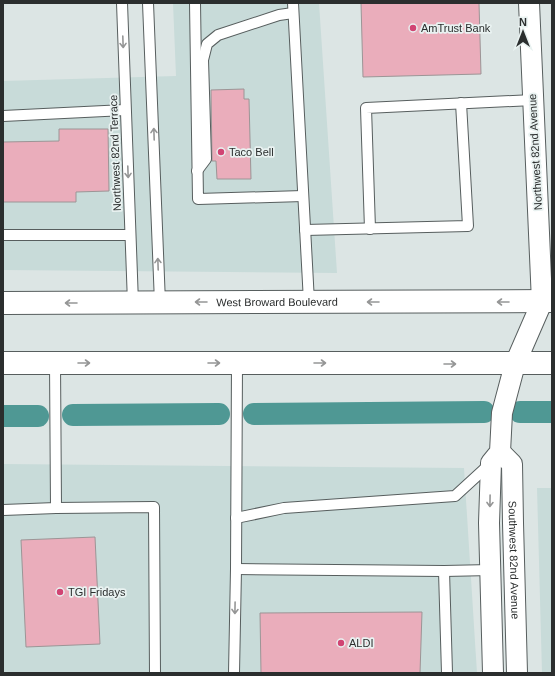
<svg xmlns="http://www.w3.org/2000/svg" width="555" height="676" viewBox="0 0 555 676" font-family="Arial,sans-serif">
<rect width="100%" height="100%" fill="#dce5e4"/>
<g fill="#c8dbd9">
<path d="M173,3H319L337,273L3,270V81L176,76Z"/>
<path d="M3,464L464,468L477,673H3Z"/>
<path d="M537,488H552V673H542Z"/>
</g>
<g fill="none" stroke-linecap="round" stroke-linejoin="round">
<g stroke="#4f9894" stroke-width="22">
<path d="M520,412H552"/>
<path d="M254,414L484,412"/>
<path d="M73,415L219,414"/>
<path d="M3,416H38"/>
</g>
</g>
<g fill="#eaadbb" stroke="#9c9596">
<path d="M361,3H479L481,74L363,77Z"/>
<path d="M244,89V99H249L251,179H217L216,161H212V159L211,90Z"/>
<path d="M59,129H108L109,191L76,192V202H3V142L59,141Z"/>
<path d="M95,537L100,644L26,647L21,540Z"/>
<path d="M422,612L420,673H261L260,613Z"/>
</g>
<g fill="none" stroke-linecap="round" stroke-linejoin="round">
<g stroke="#575e5e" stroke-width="12">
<g id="lane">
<path d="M122,3L133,303"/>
<path d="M148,3L160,303"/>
<path d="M195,3L198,199L303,196"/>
<path d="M293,3L309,302"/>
<path d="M3,116L125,110"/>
<path d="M197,171L206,159L203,60L207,44L218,35L279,15L293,13"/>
<path d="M370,229L366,108L533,100"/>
<path d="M305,230L468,226L461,103"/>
<path d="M3,235H130"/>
<path d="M56,508L154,507L155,673"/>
<path d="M3,510L56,508L55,363"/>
<path d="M236,518L284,508L455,496L491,463"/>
<path d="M236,569L444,571L447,673"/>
<path d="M444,571L491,570"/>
<path d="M234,673L236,569L237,363"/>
</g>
</g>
<g stroke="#575e5e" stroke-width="22">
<g id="street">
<path id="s1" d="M500,452L512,464L513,523L517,673"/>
<path d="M493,673L489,523L491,463L500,452L502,413L515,364L542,302L529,3"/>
</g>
</g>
<g stroke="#575e5e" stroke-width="24">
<g id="primary">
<path id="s2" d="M3,303L552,301"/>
<path d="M3,363H552"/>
</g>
</g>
<use href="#lane" stroke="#fff" stroke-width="10"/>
<use href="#street" stroke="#fff" stroke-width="20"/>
<use href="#primary" stroke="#fff" stroke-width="22"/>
</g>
<defs><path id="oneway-shaft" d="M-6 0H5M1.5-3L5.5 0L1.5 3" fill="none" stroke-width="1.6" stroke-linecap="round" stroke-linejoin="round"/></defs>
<g stroke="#959696">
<use href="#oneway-shaft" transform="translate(123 42) rotate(88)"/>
<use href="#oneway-shaft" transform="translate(154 134) rotate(-92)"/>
<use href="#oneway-shaft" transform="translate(128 172) rotate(88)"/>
<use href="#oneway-shaft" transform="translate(158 264) rotate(-92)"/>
<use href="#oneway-shaft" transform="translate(201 302) rotate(180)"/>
<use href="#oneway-shaft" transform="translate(373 302) rotate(180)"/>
<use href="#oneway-shaft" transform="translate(503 302) rotate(180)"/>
<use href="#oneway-shaft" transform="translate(71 303) rotate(180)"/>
<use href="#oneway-shaft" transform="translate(84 363)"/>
<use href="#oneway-shaft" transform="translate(214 363)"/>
<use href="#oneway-shaft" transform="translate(320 363)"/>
<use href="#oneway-shaft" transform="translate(450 364)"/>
<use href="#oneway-shaft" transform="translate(490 501) rotate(91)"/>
<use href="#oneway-shaft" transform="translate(235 608) rotate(91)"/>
</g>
<g fill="#d14473" stroke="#e9f2f1" stroke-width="1.5">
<circle cx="413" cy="28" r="4"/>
<circle cx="221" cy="152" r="4"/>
<circle cx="60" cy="592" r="4"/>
<circle cx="341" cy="643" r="4"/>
</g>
<g text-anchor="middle" stroke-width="3.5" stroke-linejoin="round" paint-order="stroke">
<g font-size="11" fill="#2b2e2e" stroke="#e9f2f1" text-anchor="start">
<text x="421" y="32">AmTrust Bank</text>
<text x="229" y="156">Taco Bell</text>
<text x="68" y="596">TGI Fridays</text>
<text x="349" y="647">ALDI</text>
</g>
<g font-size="11" fill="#2b2e2e" stroke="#e9f2f1">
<text transform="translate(535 152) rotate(-93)" y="4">Northwest 82nd Avenue</text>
<text transform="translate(115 153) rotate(-92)" y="4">Northwest 82nd Terrace</text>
<text dy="4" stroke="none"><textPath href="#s2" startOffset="274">West Broward Boulevard</textPath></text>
<text dy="4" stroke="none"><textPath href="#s1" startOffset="113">Southwest 82nd Avenue</textPath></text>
</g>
</g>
<rect width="555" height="676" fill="none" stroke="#2b2e2e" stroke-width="8"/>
<g transform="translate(523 32)" stroke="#e9f2f1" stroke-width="3" paint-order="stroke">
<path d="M0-3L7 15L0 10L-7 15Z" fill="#2b2e2e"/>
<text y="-6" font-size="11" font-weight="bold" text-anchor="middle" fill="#2b2e2e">N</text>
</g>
</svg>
